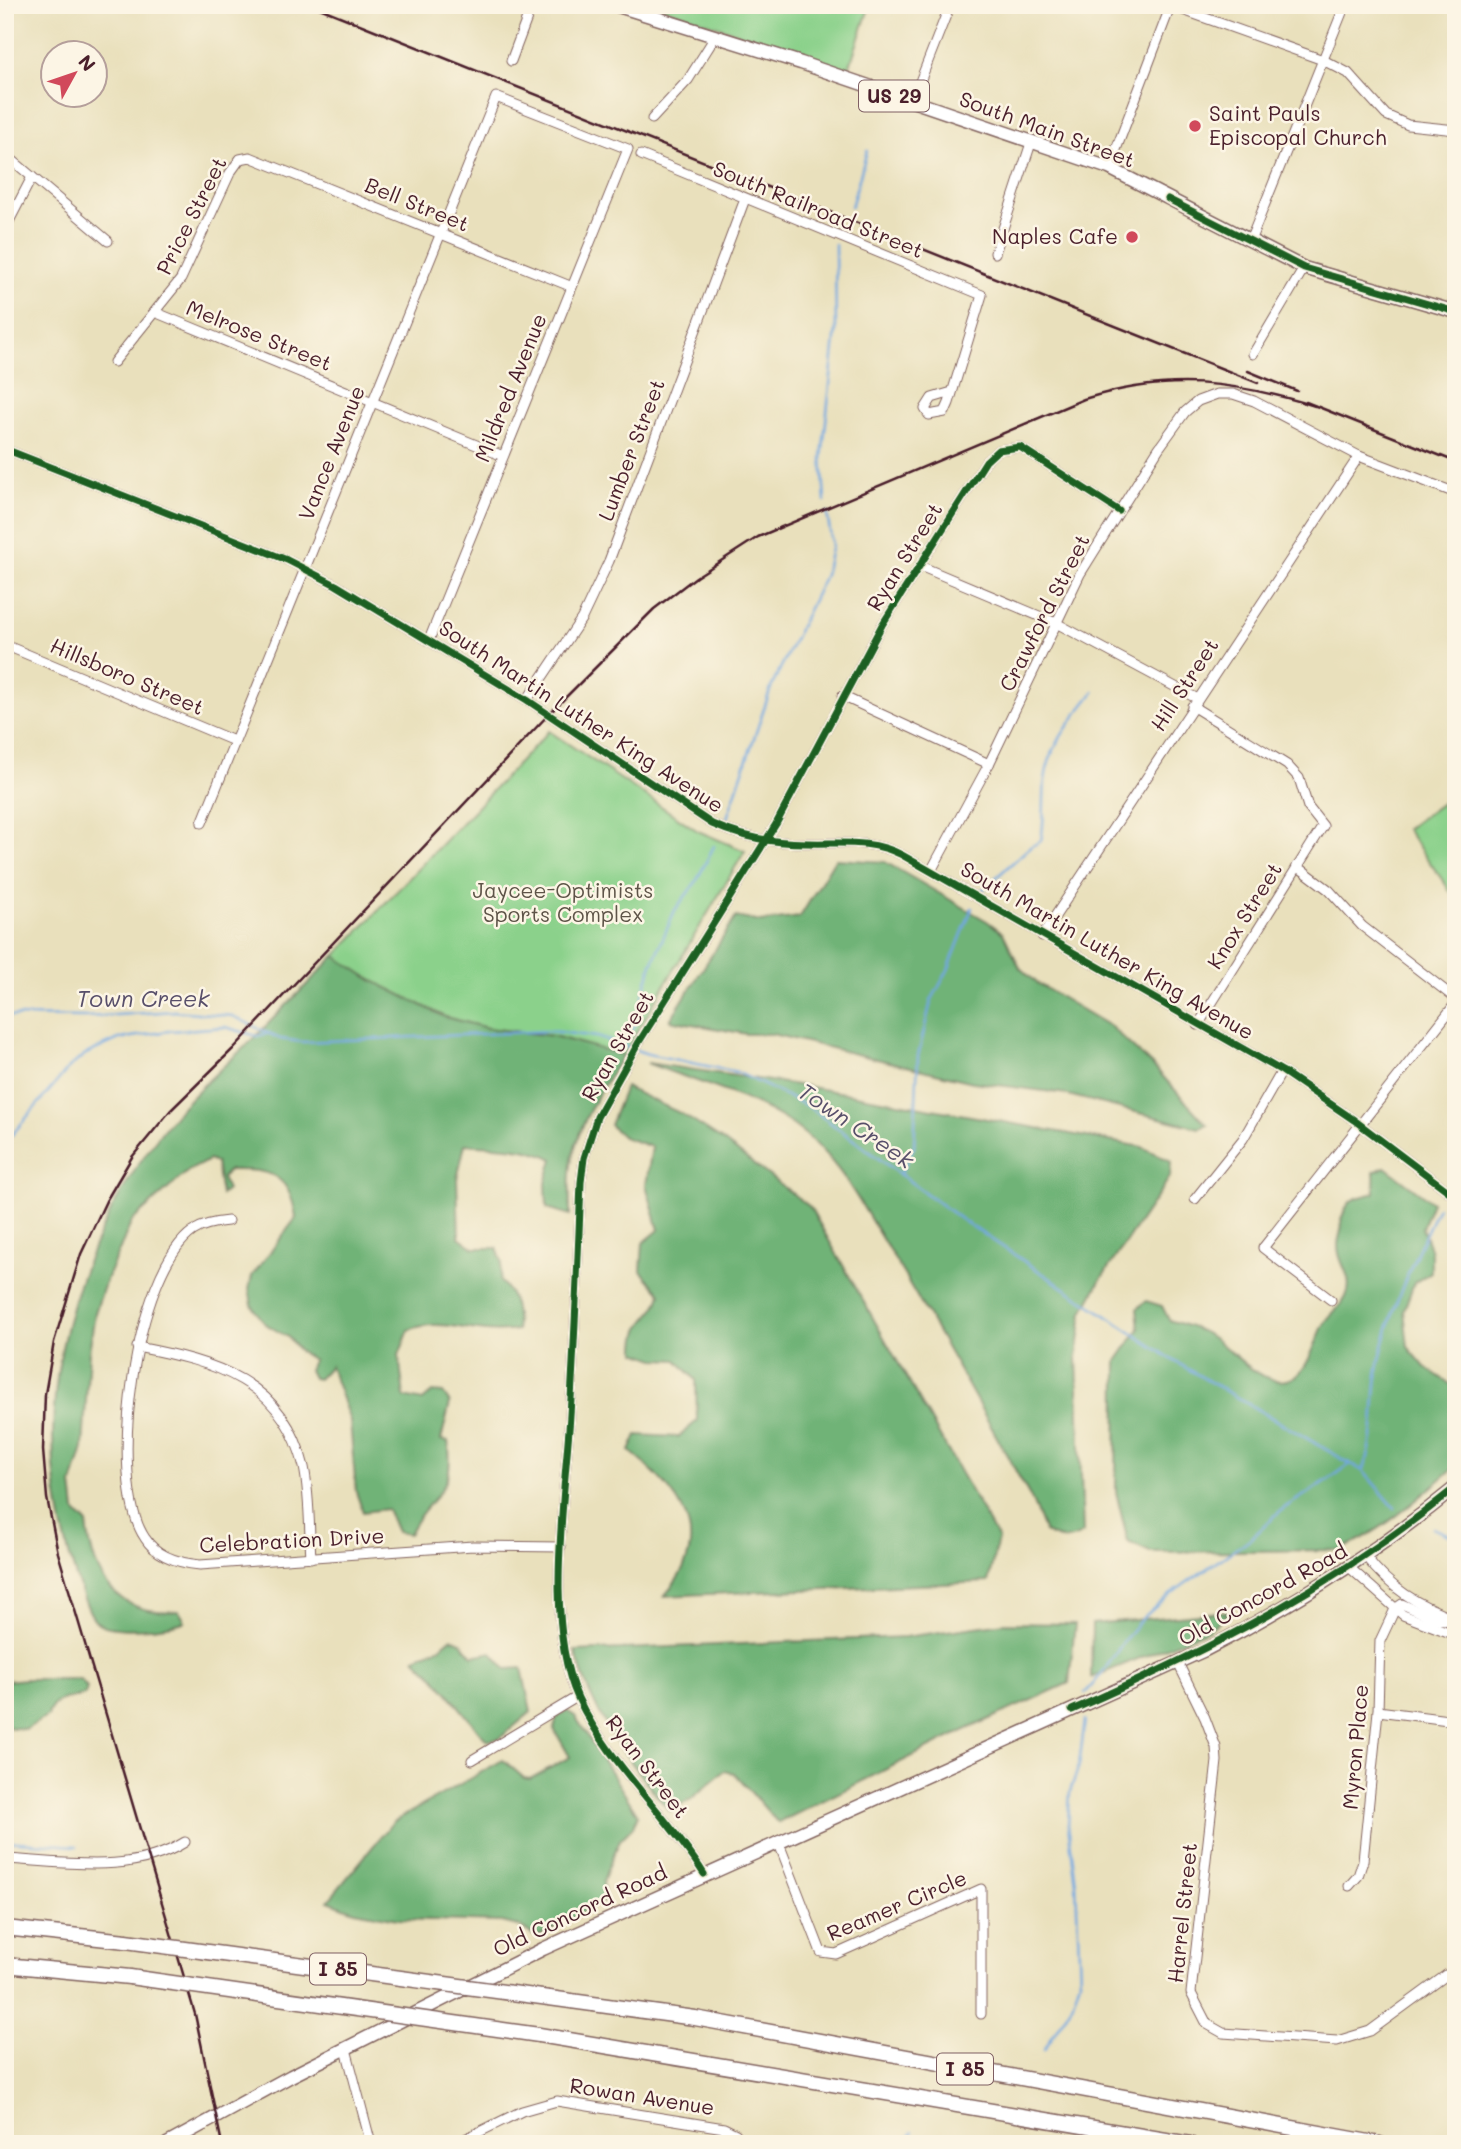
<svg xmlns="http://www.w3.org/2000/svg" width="1461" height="2149" viewBox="0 0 1461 2149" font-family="Mali,sans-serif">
<rect width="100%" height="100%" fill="#fcf5e5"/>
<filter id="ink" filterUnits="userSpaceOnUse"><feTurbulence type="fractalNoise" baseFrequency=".0143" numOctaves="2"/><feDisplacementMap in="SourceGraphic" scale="14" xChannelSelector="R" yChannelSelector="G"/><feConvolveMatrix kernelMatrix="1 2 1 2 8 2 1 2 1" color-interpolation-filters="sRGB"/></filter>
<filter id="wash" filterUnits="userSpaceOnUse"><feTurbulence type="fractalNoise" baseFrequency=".00686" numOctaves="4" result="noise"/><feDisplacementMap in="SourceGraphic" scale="28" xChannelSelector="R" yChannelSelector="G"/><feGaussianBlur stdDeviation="1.57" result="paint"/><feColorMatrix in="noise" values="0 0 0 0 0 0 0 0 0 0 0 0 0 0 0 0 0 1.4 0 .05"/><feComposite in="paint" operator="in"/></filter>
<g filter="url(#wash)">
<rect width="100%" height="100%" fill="#e9e0bc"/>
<g fill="#8bd18b" stroke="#6a785b" stroke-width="2">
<path d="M655,5H870L848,71Z"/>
<path d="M549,731L698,831L745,851L623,1055L553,1036L487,1028L445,1017L373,981L335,956Z"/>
<path d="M1456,793V899L1406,829Z"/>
</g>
<g fill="#70b377" stroke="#5d6951" stroke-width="2">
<path d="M835,859L885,862L987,921L1003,933L1020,968L1037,983L1111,1027L1157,1070L1207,1125L1199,1128L1060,1093L973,1082L772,1034H746L670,1020L736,917L761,922L800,917Z"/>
<path d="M335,956L373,981L445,1017L487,1028L553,1036L623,1055C603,1086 582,1118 573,1154C568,1173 570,1195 570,1215L547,1208L546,1183L553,1159C527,1145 494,1147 465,1144L457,1179L459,1237L474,1248H497L502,1262L500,1281C515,1296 516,1310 517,1330C478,1337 441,1316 409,1330L399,1355L404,1397L423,1401L432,1392L443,1393L450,1403L441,1440L448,1441C457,1497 428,1493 409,1534L397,1532L387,1509L363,1512L356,1492L350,1421L330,1366L318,1379L313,1378L309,1370L313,1360L299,1351L288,1337L265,1324L252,1305L249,1289L252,1276L296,1218C290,1173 269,1169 229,1170L222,1178L227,1190L221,1195L216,1163L209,1160L188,1171L132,1221L106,1280L95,1313L89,1352L83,1448L72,1484L75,1511L87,1523C92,1578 118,1617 179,1611L185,1621C170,1629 110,1633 97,1622C90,1616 88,1607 84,1599C19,1432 61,1258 170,1121C193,1093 222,1068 249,1043C278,1014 306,985 335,956Z"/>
<path d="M647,1063L805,1086L1142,1147L1171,1161L1170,1177L1101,1279L1083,1312L1077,1357L1083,1533C1067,1542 1061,1541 1045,1533L1031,1498C984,1415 939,1331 889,1250C861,1205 838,1156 793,1125C751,1096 695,1082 647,1063Z"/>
<path d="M625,1087L682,1114L722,1140L810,1207L998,1539L988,1582L664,1596C718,1537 680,1493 630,1451L637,1435L678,1437L697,1421L696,1380L677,1360L655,1359L636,1352C635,1317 654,1321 661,1294L641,1271L643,1243L659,1230L646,1185L652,1147L623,1137L610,1125Z"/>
<path d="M1385,1167L1432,1202L1422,1228L1431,1251V1272L1414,1283L1404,1310L1408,1347L1425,1367L1456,1388V1466C1420,1497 1383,1532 1339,1550L1150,1552L1128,1542L1116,1492L1117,1361L1139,1329L1137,1309L1146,1301L1162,1306L1169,1320C1184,1325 1201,1329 1213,1338C1232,1351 1252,1375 1275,1380C1308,1388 1314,1339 1326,1321C1334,1310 1345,1304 1348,1291C1352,1273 1337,1262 1338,1245C1338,1235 1344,1230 1341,1219C1351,1195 1352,1200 1375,1193L1374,1172Z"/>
<path d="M1231,1611L1209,1630L1091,1678L1092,1624Z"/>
<path d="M1004,1623L1075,1624L1069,1683L961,1732L778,1823L734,1773L724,1771L690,1800L669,1811C626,1756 594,1720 575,1651L905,1637Z"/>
<path d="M451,1638L461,1642L473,1656L491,1652L506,1669L522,1668L531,1712L500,1738L487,1741L438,1681L415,1658L439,1648Z"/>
<path d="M26,1679H79L87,1687L85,1695C70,1699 51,1698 48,1716L26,1729L5,1727V1681Z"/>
<path d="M567,1711L575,1716L638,1815L633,1827L620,1840L607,1870L603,1883L605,1900L537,1937L518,1926L502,1922L398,1919L355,1911L328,1901L393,1822L503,1760L524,1778L530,1779L570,1757L554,1729L557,1716Z"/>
</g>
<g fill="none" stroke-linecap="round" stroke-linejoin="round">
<g stroke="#72a7df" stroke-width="2.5">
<path d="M851,207L867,151"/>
<path d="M825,501L822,458L836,330L835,245"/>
<path d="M727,818L771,688L825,575L832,544L827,513"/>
<path d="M979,893L1030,847L1041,841C1045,820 1043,802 1045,781C1048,746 1074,718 1094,692"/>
<path d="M5,1016L87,1017L175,1011L233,1016L280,1039L302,1042L552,1031L597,1037L648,1054L737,1072L809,1107L962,1220L1176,1362L1363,1471L1395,1508"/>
<path d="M621,1047L634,1027L652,964L675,910L696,882L714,846"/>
<path d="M5,1143L67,1070L84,1055L119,1039L169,1031L225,1027L257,1036L270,1033"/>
<path d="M1455,1174L1456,1173"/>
<path d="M900,1175L914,1147L918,1056L931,1001L948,970L972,908"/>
<path d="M1363,1471C1378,1437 1371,1400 1379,1364C1390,1308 1414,1259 1438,1207"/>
<path d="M1433,1528L1456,1538"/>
<path d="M1085,1693C1110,1669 1119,1641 1144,1617C1176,1587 1212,1566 1247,1541C1260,1532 1270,1519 1283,1509C1306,1493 1329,1481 1350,1464"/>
<path d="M5,1841L77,1846"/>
<path d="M1044,2050L1072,2005L1080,1980L1076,1883L1068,1825L1070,1792L1079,1765L1085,1720"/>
<path d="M905,2144L913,2132"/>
</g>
</g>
</g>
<g filter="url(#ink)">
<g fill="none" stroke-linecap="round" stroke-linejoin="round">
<g stroke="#82635e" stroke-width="11">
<g id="minor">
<path d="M1169,5L1323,60L1348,73L1386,115L1408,125L1456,130"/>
<path d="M511,61L532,5"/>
<path d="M912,102L950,5"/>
<path d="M652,119L688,80L715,37"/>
<path d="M5,154L108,241"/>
<path d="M641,155L982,295L949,403L945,412L929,415L925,409L932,398L952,392"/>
<path d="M1109,168L1171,5"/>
<path d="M5,229L32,177"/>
<path d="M1250,241L1345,5"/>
<path d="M995,253L1031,143"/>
<path d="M157,313L503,456"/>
<path d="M1253,354L1304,268"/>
<path d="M114,362L181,279L230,173L240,159L250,157L570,286"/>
<path d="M5,449L287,560L336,585L527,700L712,824C741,837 775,843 807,843C841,844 871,839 902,855L1282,1071L1354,1120L1456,1197"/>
<path d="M920,566L1058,624L1196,698"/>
<path d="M5,645L234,741"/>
<path d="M842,696L989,764"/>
<path d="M527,700L582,618L609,561L745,199"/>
<path d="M1192,706L1287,765L1299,778L1308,807L1323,826L1198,1025"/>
<path d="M202,823L496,97L628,149L429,640"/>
<path d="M1297,866L1329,890L1362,926L1456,999"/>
<path d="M931,871L989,764L1080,574L1159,448L1185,412L1198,401L1217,394H1233L1254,401L1359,456L1456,493"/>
<path d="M1042,936L1359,456"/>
<path d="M1195,1199L1243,1139L1282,1071"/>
<path d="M228,1221C216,1222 203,1224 193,1231C135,1272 106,1481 145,1538C157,1557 179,1563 200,1565L473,1546L561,1547"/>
<path d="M1331,1300L1263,1248L1456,1003"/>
<path d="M137,1347C215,1362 283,1380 304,1467C310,1496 309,1528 311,1558"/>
<path d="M1366,1557C1390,1588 1417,1605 1454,1618"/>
<path d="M1350,1568L1403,1615L1456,1635"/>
<path d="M1178,1663L1205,1718L1216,1747L1217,1761L1191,1993L1207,2024L1223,2033L1337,2041L1370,2031L1456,1968"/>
<path d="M1378,1711L1456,1721"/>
<path d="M472,1760L577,1697"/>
<path d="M778,1841L821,1952L836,1954L981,1889V2014"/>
<path d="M5,1859C66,1862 132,1875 185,1842"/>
<path d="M704,1874C666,1813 608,1763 578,1698C544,1624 565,1497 570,1415C575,1337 578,1260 581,1182L584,1158L597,1117L639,1042L776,824L882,625L986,461L998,450L1020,447L1119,511"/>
<path d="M1349,1886L1358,1876L1363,1861L1378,1711L1380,1641L1395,1609L1402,1604L1435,1619L1456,1621"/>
<path d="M346,2049L371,2144"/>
<path d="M455,2144L522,2111L557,2101L724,2128L736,2134L742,2144"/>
</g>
</g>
<g stroke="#82635e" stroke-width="15">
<g id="major">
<path d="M615,5L801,63L1109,168L1304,268L1456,312"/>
<path d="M167,2144L291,2076L543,1949L1205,1650C1295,1604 1378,1551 1456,1487"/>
</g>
</g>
<g stroke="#82635e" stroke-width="17">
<g id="highway">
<path d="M5,1928L126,1941"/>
<path d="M5,1965L130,1977"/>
<path d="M549,1998L695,2018L1380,2144"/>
<path d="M539,2035L1190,2144"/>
</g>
</g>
<use href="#minor" stroke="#fff" stroke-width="9"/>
<use href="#major" stroke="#fff" stroke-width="12"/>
<use href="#highway" stroke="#fff" stroke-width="14"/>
<g stroke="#4a1f2b" stroke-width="2.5">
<path d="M312,5L1258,383"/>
<path d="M1248,371L1297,391"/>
<path d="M1306,402L1456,462"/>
<path d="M222,2144L195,2014L58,1553L47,1498L43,1450L45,1394L54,1342L81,1254L106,1201L132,1157L170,1111L233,1049L549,714L654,609L696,577L758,537L1084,399C1168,373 1233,381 1315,406"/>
</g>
<g stroke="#82635e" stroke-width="17" stroke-linecap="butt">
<g id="highway-bridge">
<path d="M126,1941L549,1998"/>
<path d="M130,1977L539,2035"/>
</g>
</g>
<use href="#highway-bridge" stroke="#fff" stroke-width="14"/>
<g stroke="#fcf5e5" stroke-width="11">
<g id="cycleway">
<path d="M1168,199L1304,268L1456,312"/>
<path d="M5,449L287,560L336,585L527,700L712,824C741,837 775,843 807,843C841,844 871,839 902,855L1282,1071L1354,1120L1456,1197"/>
<path d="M1072,1710C1214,1648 1335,1586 1456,1487"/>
<path d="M704,1874C666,1813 608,1763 578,1698C544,1624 565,1497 570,1415C575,1337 578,1260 581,1182L584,1158L597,1117L639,1042L776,824L882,625L986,461L998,450L1020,447L1119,511"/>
</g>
</g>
<use href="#cycleway" stroke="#1b5e20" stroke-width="7"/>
</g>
</g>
<g fill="#d1495b" stroke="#fcf5e5" stroke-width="2.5">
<circle cx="1195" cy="126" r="7"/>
<circle cx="1132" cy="237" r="7"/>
</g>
<g text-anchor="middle" stroke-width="5" stroke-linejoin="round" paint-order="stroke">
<g fill="#fcf5e5" stroke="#7f5f63" stroke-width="2">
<rect x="859" y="80.5" width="70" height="31" rx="5"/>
<rect x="310" y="1953.5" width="56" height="31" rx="5"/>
<rect x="937" y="2053.5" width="56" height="31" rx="5"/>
</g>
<g font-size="19" font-weight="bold" fill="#4a1f2b">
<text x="894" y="103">US 29</text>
<text x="338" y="1976">I 85</text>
<text x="965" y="2076">I 85</text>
</g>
<g font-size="21" fill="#4a1f2b" stroke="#fcf5e5" text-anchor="start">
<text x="1209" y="121">Saint Pauls<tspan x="1209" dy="24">Episcopal Church</tspan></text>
<text x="1118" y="244" text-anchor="end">Naples Cafe</text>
</g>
<g font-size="21" fill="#4a1f2b" stroke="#fcf5e5">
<text transform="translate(1047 130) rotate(20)" y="7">South Main Street</text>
<text transform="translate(417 205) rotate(22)" y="7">Bell Street</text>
<text transform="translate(818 210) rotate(22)" y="7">South Railroad Street</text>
<text transform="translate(192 216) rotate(-63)" y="7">Price Street</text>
<text transform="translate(259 336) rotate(22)" y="7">Melrose Street</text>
<text transform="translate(511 388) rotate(-68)" y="7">Mildred Avenue</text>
<text transform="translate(632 450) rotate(-69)" y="7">Lumber Street</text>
<text transform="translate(332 453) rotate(-68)" y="7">Vance Avenue</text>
<text transform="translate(905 557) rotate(-58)" y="7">Ryan Street</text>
<text transform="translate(1045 613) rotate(-63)" y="7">Crawford Street</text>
<text transform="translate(127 677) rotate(23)" y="7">Hillsboro Street</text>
<text transform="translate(1185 685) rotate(-57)" y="7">Hill Street</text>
<text transform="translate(581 717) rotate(33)" y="7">South Martin Luther King Avenue</text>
<text transform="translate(1245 916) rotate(-58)" y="7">Knox Street</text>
<text transform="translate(1107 951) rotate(30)" y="7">South Martin Luther King Avenue</text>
<text transform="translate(618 1046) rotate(-60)" y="7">Ryan Street</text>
<text transform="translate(292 1541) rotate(-3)" y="7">Celebration Drive</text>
<text transform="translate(1263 1595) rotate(-29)" y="7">Old Concord Road</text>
<text transform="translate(1356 1747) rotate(-85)" y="7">Myron Place</text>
<text transform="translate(647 1767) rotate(53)" y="7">Ryan Street</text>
<text transform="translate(897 1906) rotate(-23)" y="7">Reamer Circle</text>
<text transform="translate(580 1911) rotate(-25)" y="7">Old Concord Road</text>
<text transform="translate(1183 1913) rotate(-84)" y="7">Harrel Street</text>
<text transform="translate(642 2097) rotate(9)" y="7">Rowan Avenue</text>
</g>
<g font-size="21" fill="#5e5448" stroke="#fcf5e5">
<text x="563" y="898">Jaycee-Optimists<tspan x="563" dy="24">Sports Complex</tspan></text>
</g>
<g font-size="23" font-style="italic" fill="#584f6a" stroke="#fcf5e5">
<text x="143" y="1007">Town Creek</text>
<text transform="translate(856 1126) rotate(34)" y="8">Town Creek</text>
</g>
</g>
<rect width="1461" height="2149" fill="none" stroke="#fcf5e5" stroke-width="28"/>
<g transform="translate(74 74) rotate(50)"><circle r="33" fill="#fcf5e5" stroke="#b59f9b" stroke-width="2"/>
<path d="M0-5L12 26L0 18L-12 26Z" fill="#d1495b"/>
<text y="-10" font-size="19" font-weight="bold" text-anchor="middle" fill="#4a1f2b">N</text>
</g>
</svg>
